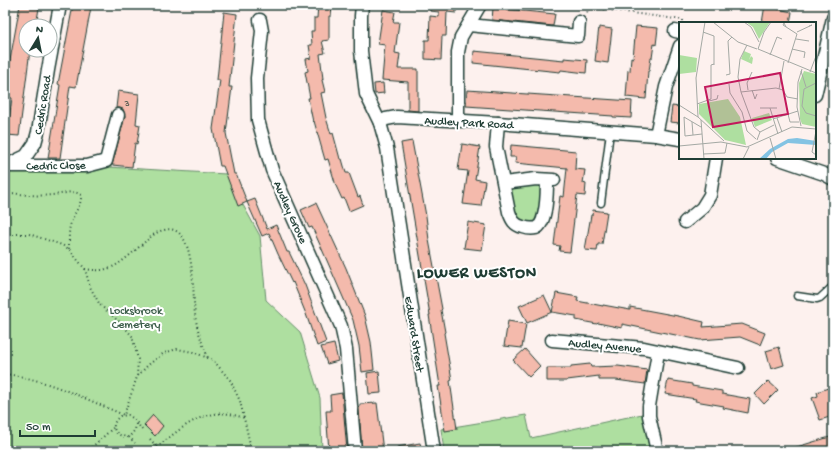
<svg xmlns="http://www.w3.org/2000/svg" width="838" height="456" viewBox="0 0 838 456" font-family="'Gochi Hand',sans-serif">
<rect width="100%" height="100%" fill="#fdf1ee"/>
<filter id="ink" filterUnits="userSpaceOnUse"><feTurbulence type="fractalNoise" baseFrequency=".025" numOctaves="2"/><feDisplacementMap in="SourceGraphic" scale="8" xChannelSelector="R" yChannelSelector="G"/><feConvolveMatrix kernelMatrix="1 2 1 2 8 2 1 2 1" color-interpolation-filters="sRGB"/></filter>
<g filter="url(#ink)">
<g fill="#aedfa0" stroke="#668e6a">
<path d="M108,167L226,174L260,236L266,300L300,332L320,398L322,451H5V171Z"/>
<path d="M535,184L539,185L541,191L539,216C536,220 533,222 528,222C514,222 513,206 511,195C511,191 512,189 516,187Z"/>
<path d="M642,414L651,451H444L441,429L526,415L531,438Z"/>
</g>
<g fill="#f4baac" stroke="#1f3d34">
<path d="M20,5L39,8L36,26H26V50H30L19,136L7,135L12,98L5,97V88Z"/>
<path d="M73,5L91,7L76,87L70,86L60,158H48L60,85L58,84Z"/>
<path d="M318,5L332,6L331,16H329V40L322,41L325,53L320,54L323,79L322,80L325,92L321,93L326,118L331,134L333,133L340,159H342L346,173H349L358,197L360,196L363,205L349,211L344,198L342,199L336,186L328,159L325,160L314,121L313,122L308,98H310L305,72L308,71L306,59L311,58L309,45H312L311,31H314V18H317Z"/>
<path d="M430,5H456V13L447,12L446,36H442L441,60L425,59V40H429L430,16L439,17V12L430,11Z"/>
<path d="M765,5H779L778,9L792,12L790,23H762Z"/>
<path d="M493,8L555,14L553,26L492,20Z"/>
<path d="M383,10L395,12L393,22H399L395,53L400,54L398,69H418V111L408,110V82L382,80L385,45L378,44Z"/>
<path d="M224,12L237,14L229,87H232L226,133L234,174H236L247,202L238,206L223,166H220L213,129L220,80H217Z"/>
<path d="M636,26L658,28L656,45L654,44L652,58H651L649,71H648L646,99L626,97L628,70L630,71L631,57L633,58Z"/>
<path d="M599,27L612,29L608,63L595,61Z"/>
<path d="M474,51L564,60V58L587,60L586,73L561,70L560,72L473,63Z"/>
<path d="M383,83L384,93L375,94L374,84Z"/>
<path d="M467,90L632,101L631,118L613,117V116L466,106Z"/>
<path d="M118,91L139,94L136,124L140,125L137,144L135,143L132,167L112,165L125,116L123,109L120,108H116Z"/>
<path d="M672,106L680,107V123L670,122Z"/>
<path d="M412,141L426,216L429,240L442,309L441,310L445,332L444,333L452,380L450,381L457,429L445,431L438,386H440L429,315H430L401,143Z"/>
<path d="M462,144L480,147L475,179L485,181L481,206L463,204L468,171L458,170Z"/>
<path d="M511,145L576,151L575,169L585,170L583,183L586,184L585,196L577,195L570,252L559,251L560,246L554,245L560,196L564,197L567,168L515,163L516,157H510Z"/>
<path d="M255,199L267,229L276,225L287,252H289L305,285L326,342L317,346L306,314L293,282L292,283L278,254L269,233L262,236L247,202Z"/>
<path d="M316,203L346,268L365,316L371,342L374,370L362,372L359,346L353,320L321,247L312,227L309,228L301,210Z"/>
<path d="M593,210L607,212L602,244H598L597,251L585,250L591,215H592Z"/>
<path d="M468,222L486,225L482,250L464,248Z"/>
<path d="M556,293L578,297L577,301L603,306V305L630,310V307L678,316L704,322L703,327L742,324L765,333L760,345L740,337L700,340L622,324V328L598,323L597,324L576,320V316L552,312Z"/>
<path d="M544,295L552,312L527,323L519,306Z"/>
<path d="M508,321L526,324L522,348L504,346Z"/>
<path d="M334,344L338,361L327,364L321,347Z"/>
<path d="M779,347L784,365L771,369L766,351Z"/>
<path d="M525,349L540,366L529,377L513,360Z"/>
<path d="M590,364L591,367L618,366L647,370L645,384L616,380H599V376L567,380V381H547V368H571V366Z"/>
<path d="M379,371L381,393L369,394L367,373Z"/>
<path d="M668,380L692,384V386L722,391V394L750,399L748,413L723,408L724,406L695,401L696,399L665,394Z"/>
<path d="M768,381L778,390L764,404L755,394Z"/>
<path d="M828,388L833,403V416L820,420L812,398L818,396L817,392Z"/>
<path d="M342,393L347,451H329L326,411H331L330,395Z"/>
<path d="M377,403L383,451H362L359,408L360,407V404Z"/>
<path d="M153,415L163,426L155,436L144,425Z"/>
<path d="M833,436V451H790V449Z"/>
<path d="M420,443L422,451H398L397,447Z"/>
</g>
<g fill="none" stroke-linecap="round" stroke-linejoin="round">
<g stroke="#1f3d34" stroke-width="9">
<g id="lane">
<path d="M601,203L610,132"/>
<path d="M797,296L817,299L820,298L833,286"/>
</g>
</g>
<g stroke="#1f3d34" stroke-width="15">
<g id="street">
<path d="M362,5L361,16V51L366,94L380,123L386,119L397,117L498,123L656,135L680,139"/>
<path d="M260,20L262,31L257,78L258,120L272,170L341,326L346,349L355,451"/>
<path d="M469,25L578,36L579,22"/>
<path d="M675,31L680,32"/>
<path d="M815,95L833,18"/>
<path d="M458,121V52L461,37L480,5"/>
<path d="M380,123L387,148L434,451"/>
<path d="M498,123L496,147L509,212C512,220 514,225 523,227C526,228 532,229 536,228C547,224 547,190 547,180"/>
<path d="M656,135L666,87L680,46"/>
<path d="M777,158L824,174L833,179"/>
<path d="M5,166L26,156L35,143L38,132L48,70L60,5"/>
<path d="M8,166H87L106,161L118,115"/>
<path d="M504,183L536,179L554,180"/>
<path d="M685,222L702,208L710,195L716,158"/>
<path d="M552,340L644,348L738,368"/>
<path d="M657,451L649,416V406L658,352"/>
</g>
</g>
<g stroke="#1f3d34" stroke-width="2" stroke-dasharray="1 3" stroke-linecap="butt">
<path d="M585,5L588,7L587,15"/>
<path d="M588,7L683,20V21"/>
<path d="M5,192C24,195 41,197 60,194C67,193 75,190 81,195C82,205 75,211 72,220C68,228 69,240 69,249"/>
<path d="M5,234H29L62,245L69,249L85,269L90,287L100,305L122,324L132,336L138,359L137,376"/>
<path d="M85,269C92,270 100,271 106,269C119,267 136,249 146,241C151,237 157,231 164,230C197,221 192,296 195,314C197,330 202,343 208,358"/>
<path d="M5,374C47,379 85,399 124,415L137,377L148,365L164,353L177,349L193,352L213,360L230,380L240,401L250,444V451"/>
<path d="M136,424L135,430L129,437C115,437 108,426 120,416L128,415L134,419L143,431"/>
<path d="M129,437L135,443"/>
<path d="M150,439L157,447"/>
<path d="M141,450L142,451"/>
<path d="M90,451L91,448L114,427"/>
<path d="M155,451L157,447C178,431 200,410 229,414C234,415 239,416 244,418"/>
</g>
<use href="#lane" stroke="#fff" stroke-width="6"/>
<use href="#street" stroke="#fff" stroke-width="12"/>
</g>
</g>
<g text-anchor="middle" stroke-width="4" stroke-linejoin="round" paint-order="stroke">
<g font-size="10" fill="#545c52">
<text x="127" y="106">3</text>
</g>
<g font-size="12" fill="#1f3d34" stroke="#fff">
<text transform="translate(42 105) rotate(-81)" y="4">Cedric Road</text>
<text transform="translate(469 122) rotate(3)" y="4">Audley Park Road</text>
<text transform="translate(56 165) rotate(-1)" y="4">Cedric Close</text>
<text transform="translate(291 212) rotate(66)" y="4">Audley Grove</text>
<text transform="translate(415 334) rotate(81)" y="4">Edward Street</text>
<text transform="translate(605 345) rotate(5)" y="4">Audley Avenue</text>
</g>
<g font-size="12" fill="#3c5d4a" stroke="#fff">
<text x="136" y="314">Locksbrook<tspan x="136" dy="14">Cemetery</tspan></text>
</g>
<g font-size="16" font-weight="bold" letter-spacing="1" fill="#1f3d34" stroke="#fff">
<text x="477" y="277">LOWER WESTON</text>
</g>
</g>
<g transform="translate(679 22)">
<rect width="137" height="137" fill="#fdf1ee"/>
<path d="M67,0H91L80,17L74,5ZM65,29L72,32L70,38L72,34L74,36L73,42L62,37ZM0,33L18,36L17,50L0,52ZM125,49L137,52V105L123,102L121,97L120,61ZM49,77L61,95L67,123L46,118L20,92V82ZM90,91L93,98L76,105L73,96Z" fill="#aedfa0"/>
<path d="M118,116L137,119V123L109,121L93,130L87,137H80L91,127L109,117Z" fill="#83c3e3"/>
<path fill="none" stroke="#a4a9a4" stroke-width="1" d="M34,0L59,20L78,27M65,0L72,5L80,20M92,0L85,10L79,27L137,51M107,5L105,1L104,3L118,12L109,41M24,10L35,14V43M118,10L133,3L130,4M117,17L130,19M68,23L61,37L59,55L62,70L97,66L104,68L108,75L119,77M113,27L126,30L125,36M91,33L98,15L103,17M122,49L127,65M131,50L137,34M47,53L51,52L49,19L53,15M137,61L125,67L123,84L127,91L137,94M50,62L51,71L63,90L68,109L77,117M100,67L105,39M69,68L68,61L73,50M73,68L76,77L78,72M62,70L75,105L81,110M30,79L38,77L39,73M18,82L32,77V43L35,42M0,83L19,95L45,119M81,86H98M91,86L99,112M109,92L111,100H120M5,95L6,114L23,112M5,95L22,105M19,95L17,56L26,0M98,96L103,110M94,97L119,89M22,98L25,137M13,100L14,113M122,104L118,85L119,60L123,47M137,109L133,130L137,133M91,116L97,137M78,118L81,110L95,103M0,124L42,120L68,125L113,105L137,107M24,132L46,131L48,121M64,137L70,125"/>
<path fill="#c2185b" fill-opacity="0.15" stroke="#c2185b" stroke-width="2" d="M101,51L109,92L34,105L26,65Z"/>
<rect width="137" height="137" fill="none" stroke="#1f3d34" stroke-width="2"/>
</g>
<rect width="838" height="456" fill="none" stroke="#fff" stroke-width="20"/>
<rect x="10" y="10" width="818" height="436" fill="none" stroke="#1f3d34" stroke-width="1.5" filter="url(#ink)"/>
<g transform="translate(38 38) rotate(10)"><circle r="19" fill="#ffffff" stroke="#a5b1ae"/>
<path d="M0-3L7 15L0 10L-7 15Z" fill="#1f3d34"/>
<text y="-6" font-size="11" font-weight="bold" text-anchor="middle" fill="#1f3d34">N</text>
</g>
<path d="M20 430v6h75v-6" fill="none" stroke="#1f3d34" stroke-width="2"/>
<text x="26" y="430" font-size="12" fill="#1f3d34" stroke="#ffffff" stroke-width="3" paint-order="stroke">50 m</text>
</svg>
